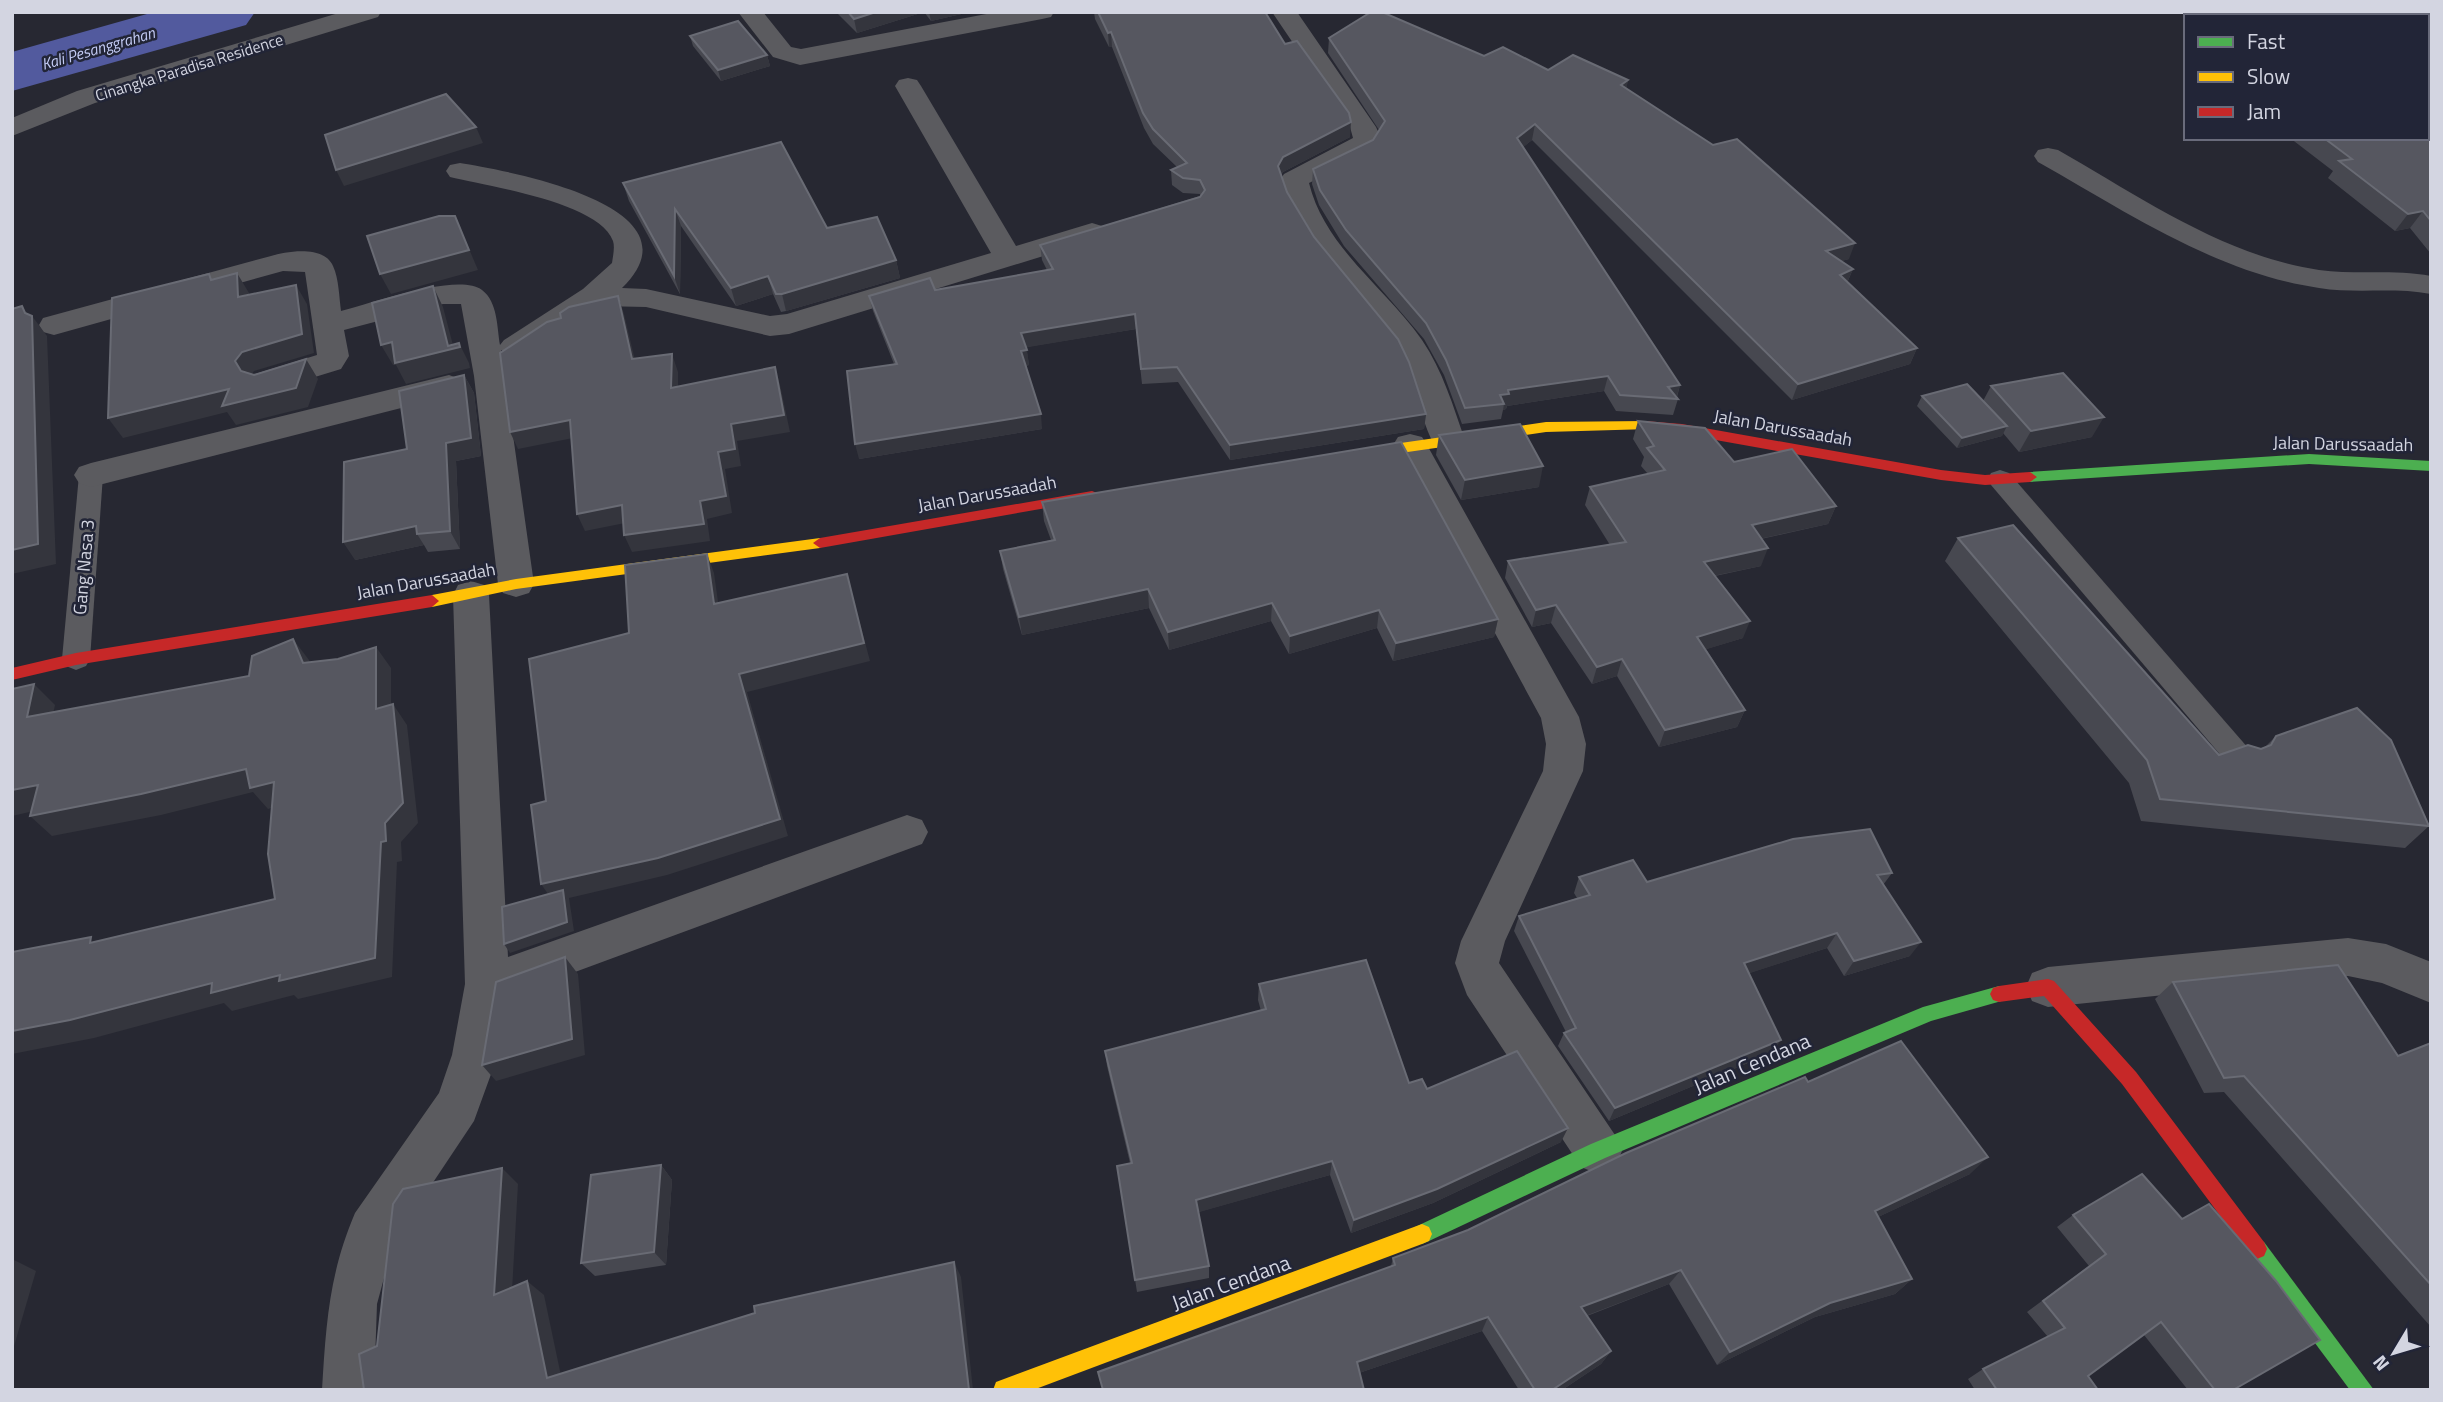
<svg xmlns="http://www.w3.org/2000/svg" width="2443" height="1402" viewBox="0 0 2443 1402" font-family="'Titillium Web',sans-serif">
<rect width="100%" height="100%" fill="#272832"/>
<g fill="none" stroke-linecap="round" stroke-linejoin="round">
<path fill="#525a9e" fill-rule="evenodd" d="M154,12H255L246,25L12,91V52Z"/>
<g fill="#5b5b5f" fill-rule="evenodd">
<path d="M91,466L100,469L103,475L90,659L86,666L76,670L66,666L62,659L79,475L82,469Z"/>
<path d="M2000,470L2009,473L2249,749L2253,757L2249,765L2239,769L2229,765L1991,485L1988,479L1991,473Z"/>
</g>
<g fill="#5b5b5f" fill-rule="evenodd">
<path d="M342,12H381L378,17L95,103L12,136V118L77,91Z"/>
<path d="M738,12H763L791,47L801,49L997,12H1054L1051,17L1042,19L800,65L773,57Z"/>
<path d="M1272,12H1297L1376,127L1381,138L1370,153L1309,183C1325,248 1386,288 1422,340C1443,371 1453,406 1465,440L1460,448L1448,451L1436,448C1419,419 1417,382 1398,353C1361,293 1297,251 1280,180L1284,174L1353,138L1350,127Z"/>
<path d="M2431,36V52L2427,53V37Z"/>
<path d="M908,78L917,80L921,86L1016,246L1092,223L1102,226L1107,232L1102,238L789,334L770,336L646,307L600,306L526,354L515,357L501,350L534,584L529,593L516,597L503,593L498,584L474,376L461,304H443L344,330L349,356L341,369L266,392L255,388L250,381L255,374L317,355L305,272L283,271L54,335L43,332L39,325L43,318L271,256C287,251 324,245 333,266C339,279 339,297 341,311C370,304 458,272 482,290C498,302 497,328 500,345L504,340L583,289L612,263C613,256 615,247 613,241C599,202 486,186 450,177L446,171L450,165L460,163C509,171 706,206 622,288L646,289L770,316L787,314L991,253L895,86L899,80Z"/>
<path d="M2048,148L2058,150C2139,196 2224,256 2319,270C2356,275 2394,269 2431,276V294C2394,287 2356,294 2319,288C2216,273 2127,212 2038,162L2034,156L2038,150Z"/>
<path d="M449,375L460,379L465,386L460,393L91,487L79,483L74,475L79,467L91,463Z"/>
<path d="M1410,434L1422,437L1427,445L1579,717L1586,744L1583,771L1505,941L1499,963L1615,1135L1622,1151L1615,1167L1598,1174L1581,1167L1467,995L1455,963L1461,941L1543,771L1546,744L1541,718L1393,445L1398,437Z"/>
<path d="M471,581L484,585L489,595L508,957L907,815L922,820L928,832L922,844L507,997L498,1055L474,1121L394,1241L377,1304L374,1390H322C326,1324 329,1274 355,1213L439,1093L452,1055L465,984L453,595L458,585Z"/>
<path d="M2348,938L2386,944L2431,962V1003L2382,983L2348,976L2048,1007L2032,1001L2026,987L2032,973L2048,967Z"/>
</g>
<g fill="#4caf50" fill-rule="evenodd">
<path d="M2309,454L2431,461V471L2309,464L2030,482L2023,477L2030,472Z"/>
<path d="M1999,986L2005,988L2008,994L2005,1000L1931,1021L1605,1158L1429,1241L1422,1244L1415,1241L1412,1234L1415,1227L1591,1144L1923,1007Z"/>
<path d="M2257,1239L2264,1242L2374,1390H2350L2250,1256L2247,1249L2250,1242Z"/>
</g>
<g fill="#ffc107" fill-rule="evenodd">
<path d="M1645,421L1650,423L1652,426L1650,429L1546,432L1352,460L1345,455L1352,450L1546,422Z"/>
<path d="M820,538L827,543L820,548L516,589L432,607L425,601L432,595L516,579Z"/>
<path d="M1422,1224L1429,1227L1432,1234L1429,1241L1422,1244L1033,1390H993L996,1382L1004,1379Z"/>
</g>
<g fill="#c62828" fill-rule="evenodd">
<path d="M1645,421L1682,424L1941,470L1985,475L2030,472L2037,477L2030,482L1985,485L1941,480L1682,434L1640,429L1638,426L1640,423Z"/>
<path d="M1092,491L1097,493L1099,496L1097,499L820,548L813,543L820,538Z"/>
<path d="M432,595L439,601L432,607L76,665L12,680V668L76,653Z"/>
<path d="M2048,979L2054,981L2136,1072L2264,1242L2267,1249L2264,1256L2257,1259L2250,1256L2122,1084L2044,996L1999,1002L1993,1000L1990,994L1993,988L1999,986Z"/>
</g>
</g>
<g fill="#474850">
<path d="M836,12H970L931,21L924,12L857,33Z"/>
<path d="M1094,12H1265L1285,44L1350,137L1283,172L1281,175L1287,192L1314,237L1426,414L1424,429L1230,460L1178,382L1142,384L1136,329L1026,347L1029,365L1025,366L1042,429L859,459L894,364L873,311L869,296L935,290L1047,270L1042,260L1040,245L1200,196V194L1183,193L1172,185L1171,170L1177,167L1153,144L1144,128L1112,47H1109L1095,19Z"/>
<path d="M690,36L767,55L770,66L721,81L693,46Z"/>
<path d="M1329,38L1484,56L1548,70L1628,80L1626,88L1849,259L1841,261L1853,269L1847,283L1917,348L1910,364L1792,400L1532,140L1523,147L1680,385L1677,397L1678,399L1673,415L1616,411L1604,391L1507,406L1506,409L1503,410L1501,419L1462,424L1444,375L1424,339L1344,246L1319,205L1312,184L1313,169L1373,140L1379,130L1328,53Z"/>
<path d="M2431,51V254L2410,228L2395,231L2328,178L2333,171L2290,138H2427V52Z"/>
<path d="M623,183L827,228L896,260L900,278L786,311L781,312L773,294L736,306L681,226L680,294L629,201Z"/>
<path d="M464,375L474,393L481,456L456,461L460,549L428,552L424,545L355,560L407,449Z"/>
<path d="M1991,386L2092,437L2019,452L2003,433L2002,436L1957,448L1917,406L1922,396L1983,401Z"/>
<path d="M1638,421L1836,506L1828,524L1761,539V566L1715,576L1743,638L1706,649L1745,710L1737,727L1659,747L1617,676L1592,684L1551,623L1532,627L1505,578L1508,561L1610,545L1585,505L1590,487L1648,474L1641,466L1644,457L1633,439Z"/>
<path d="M1439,435L1539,487L1461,500L1436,455Z"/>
<path d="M1042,502L1498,619L1494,637L1393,661L1377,628L1289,654L1271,621L1169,650L1149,608L1022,635L1003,569L1000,551L1051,540L1044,521Z"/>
<path d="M1958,538L2219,755L2261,749L2265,747L2276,736L2429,826L2405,848L2141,821L2129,783L1945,561Z"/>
<path d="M1892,873L1883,885L1910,956L1844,976L1827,948L1749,973L1772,1053L1609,1121L1558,1046L1564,1033L1566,1032L1514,931L1519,916L1577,898L1574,893L1579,877L1647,882Z"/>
<path d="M2173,982L2398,1056L2431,1043V1327L2224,1092L2204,1093L2155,999Z"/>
<path d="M1259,984L1409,1083L1427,1089L1561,1142L1433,1203L1351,1233L1330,1175L1198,1212L1209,1266V1278L1137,1292L1117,1166L1130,1163L1107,1066L1105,1051L1261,1011L1258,1000Z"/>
<path d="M1808,1082L1970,1174L1878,1217L1912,1279L1895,1294L1815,1317L1717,1365L1669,1284L1587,1316L1611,1351L1601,1364L1562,1390H1519L1482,1331L1359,1373L1102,1390L1391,1266L1393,1258L1468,1230Z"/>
<path d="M661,1165L672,1180L666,1265L595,1276L581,1263Z"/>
<path d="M2073,1215L2233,1390H2188L2144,1335L2088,1376L2098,1390H1975L1968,1379L1983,1369L2048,1337L2027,1312L2089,1266L2057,1227Z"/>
</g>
<g fill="#34353d">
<path d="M876,12H924L857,33L854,19Z"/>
<path d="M929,12H970L931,21Z"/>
<path d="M1111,32L1112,47H1109L1108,33Z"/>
<path d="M767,55L770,66L721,81L718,70Z"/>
<path d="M1628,80L1625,96L1621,85Z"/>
<path d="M1351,122L1350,137L1283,172L1278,181V166L1283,157Z"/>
<path d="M1535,124L1532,140L1515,154L1517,138Z"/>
<path d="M476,127L483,143L344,186L336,170Z"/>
<path d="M675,209L681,226L680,294L674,276Z"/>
<path d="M2423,211L2410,228L2395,231L2408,214Z"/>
<path d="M455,216L478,270L391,294L380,274Z"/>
<path d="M1855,243L1849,259L1820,267L1826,251Z"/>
<path d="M896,260L900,278L786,311L782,294Z"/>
<path d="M1853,269L1846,285L1840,275Z"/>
<path d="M237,273L249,293L251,317L238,297Z"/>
<path d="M768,276L773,294L736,306L731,288Z"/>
<path d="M296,285L307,304L314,353L254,371L247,381L235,361Z"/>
<path d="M433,286L443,307L454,349L459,343L469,363L470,368L406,384L396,365H393L381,345L392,342L448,346Z"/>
<path d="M618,296L624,314L639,377L632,359Z"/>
<path d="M22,306L32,320V316L47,336L56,564L12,574V550L25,313Z"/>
<path d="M1135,314L1136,329L1023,348L1021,333Z"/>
<path d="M1917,348L1910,364L1792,400L1798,384Z"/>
<path d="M1027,350L1029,365L1023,366L1021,351Z"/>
<path d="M672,354L678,372V405L671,388Z"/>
<path d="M306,359L318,379L308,407L236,425L227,412L123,438L108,418L229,389Z"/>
<path d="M775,367L780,385L790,432L737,441L741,466L725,469L732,513L707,519L710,541L632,552L624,535L718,452L731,424Z"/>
<path d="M464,375L474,393L481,456L456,461L460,549L450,531L446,443Z"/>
<path d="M1608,376L1604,391L1507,406L1506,409L1503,410L1504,404L1500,395L1508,390Z"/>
<path d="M1680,385L1676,399L1668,387Z"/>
<path d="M1041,414L1042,429L859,459L855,444Z"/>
<path d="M1426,414L1424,429L1230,460V445Z"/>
<path d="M2104,417L2092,437L2019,452L2031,431Z"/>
<path d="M570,420L578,437L518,449L510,432Z"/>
<path d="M2007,426L2002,436L1957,448L1962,438Z"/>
<path d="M1543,466L1539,487L1461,500L1465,480Z"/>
<path d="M622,505L630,522L585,531L577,514Z"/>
<path d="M1836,506L1828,524L1745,542L1752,525Z"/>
<path d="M416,526L417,534L424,545L355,560L343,542Z"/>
<path d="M1768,548L1761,566L1698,579L1704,562Z"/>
<path d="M707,554L714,573L721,623L714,604Z"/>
<path d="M847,574L870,661L747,692L788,836L667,875L569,898L574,931L510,953L504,944L553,901L541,884L739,674Z"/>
<path d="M1148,589L1149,608L1022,635L1019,617Z"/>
<path d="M1272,603L1271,621L1169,650L1168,632Z"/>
<path d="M1556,605L1551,623L1532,627L1536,610Z"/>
<path d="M1379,610L1377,628L1289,654L1290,636Z"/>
<path d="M1498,619L1494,637L1393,661L1396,643Z"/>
<path d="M1750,621L1743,638L1691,654L1697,637Z"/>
<path d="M293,639L309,660L319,684L303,663Z"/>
<path d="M376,647L391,668V729L376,709Z"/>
<path d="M1622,659L1617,676L1592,684L1597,667Z"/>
<path d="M34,684L55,705L48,738L27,717Z"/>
<path d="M393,704L407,725L418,823L401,842L402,861L397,862L392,977L298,999L294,995L232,1011L224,1003L94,1038L12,1054V1031L70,1020L381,842L385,823Z"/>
<path d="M1745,710L1737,727L1659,747L1665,730Z"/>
<path d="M246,769L274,782L291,802L268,809L253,792L161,815L52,836L30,816Z"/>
<path d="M38,785L60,805L12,816V790Z"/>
<path d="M1837,933L1827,948L1735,978L1744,963Z"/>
<path d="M1921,942L1910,956L1844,976L1854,961Z"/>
<path d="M565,957L578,974L585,1055L496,1081L482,1065Z"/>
<path d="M1781,1040L1772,1053L1609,1121L1615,1108Z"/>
<path d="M1568,1128L1561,1142L1433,1203L1351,1233L1354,1220Z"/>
<path d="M1988,1157L1970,1174L1859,1226L1875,1211Z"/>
<path d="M1332,1161L1330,1175L1196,1213V1200Z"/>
<path d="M661,1165L672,1180L666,1265L654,1252Z"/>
<path d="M502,1168L518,1184L511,1309L494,1295Z"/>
<path d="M12,1259L36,1271L12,1353Z"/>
<path d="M954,1262L961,1277L973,1390H969Z"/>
<path d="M1681,1270L1669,1284L1572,1321L1581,1307Z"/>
<path d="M1912,1279L1895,1294L1815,1317L1717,1365L1730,1352L1830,1303Z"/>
<path d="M527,1281L544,1295L564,1390L547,1378Z"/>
<path d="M1488,1317L1482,1331L1353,1375L1357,1362Z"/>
<path d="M1611,1351L1601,1364L1562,1390H1552Z"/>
</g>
<g fill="#565760" stroke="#696b74" stroke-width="2">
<path d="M848,12H876L854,19Z"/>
<path d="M1098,12H1265L1285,44L1297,41L1349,113L1351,122L1283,157L1278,166L1287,192L1314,237L1398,339L1409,362L1426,414L1230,445L1177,367L1141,369L1135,314L1021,333L1027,350L1021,351L1041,414L855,444L847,371L897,364L869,296L930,278L935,290L1053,269L1040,245L1200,197L1205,190L1200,180L1183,178L1171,170L1187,163L1153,129L1143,113L1111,32L1108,33Z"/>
<path d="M1371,12H1382L1484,56L1503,47L1548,70L1573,55L1628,80L1621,85L1713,145L1737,139L1855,243L1826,251L1853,269L1840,275L1917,348L1798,384L1535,124L1517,138L1680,385L1668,387L1678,399L1620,395L1608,376L1508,390L1509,394L1500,395L1504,404L1465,408L1446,360L1426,323L1346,230L1320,190L1313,169L1373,140L1385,121L1329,38Z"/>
<path d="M738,21L767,55L718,70L690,36Z"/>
<path d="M2431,51V118L2427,116V75H2428L2427,74V52Z"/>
<path d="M446,94L476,127L336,170L325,135Z"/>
<path d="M2427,125L2431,129V221L2423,211L2408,214L2339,161L2352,159L2324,138H2427Z"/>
<path d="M781,142L827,228L877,217L896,260L782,294H776L768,276L731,288L675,209L674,276L623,183Z"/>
<path d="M439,216H455L469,250L380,274L367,236Z"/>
<path d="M237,273L238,297L296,285L302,334L242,352L235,361L241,371L254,375L306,359L296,388L222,406L229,389L108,418L112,298L209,274L211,280Z"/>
<path d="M433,286L448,346L459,343L460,347L395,363L392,342L381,345L372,303Z"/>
<path d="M618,296L632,359L672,354L671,388L775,367L784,415L731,424L735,449L718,452L726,496L700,501L704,524L624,535L622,505L577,514L570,420L510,432L500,353L547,322L561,318L560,313L569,307Z"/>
<path d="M22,306L25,313L32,316L38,544L12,550V309Z"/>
<path d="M2063,373L2104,417L2031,431L1991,386Z"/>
<path d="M464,375L471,438L446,443L450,531L417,534L416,526L343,542L344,462L407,449L399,391Z"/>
<path d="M1967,384L2007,426L1962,438L1922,396Z"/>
<path d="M1638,421L1705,428L1734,462L1792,449L1836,506L1752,525L1768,548L1704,562L1750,621L1697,637L1745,710L1665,730L1622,659L1597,667L1556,605L1536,610L1508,561L1626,542L1590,487L1665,470L1647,448L1654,446Z"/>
<path d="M1520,424L1543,466L1465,480L1439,435Z"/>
<path d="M1401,442L1498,619L1396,643L1379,610L1290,636L1272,603L1168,632L1148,589L1019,617L1000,551L1055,540L1042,502Z"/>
<path d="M2013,525L2219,755L2248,745L2261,749L2271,745L2276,736L2357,708L2391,740L2429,826L2160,799L2147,760L1958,538Z"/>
<path d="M707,554L714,604L847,574L864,643L739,674L780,819L658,858L541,884L531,805L546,801L529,659L629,633L625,565Z"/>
<path d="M293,639L303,663L338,659L376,647V709L393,704L403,803L385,823L386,841L381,842L375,958L279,981L280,975L211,993L212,983L70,1020L12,1031V952L91,937L90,943L275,899L268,854L274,782L250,788L246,769L141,794L30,816L38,785L12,790V689L34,684L27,717L249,676L252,656Z"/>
<path d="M1870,829L1892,873L1877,875L1921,942L1854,961L1837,933L1744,963L1781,1040L1615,1108L1564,1033L1576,1028L1519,916L1590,895L1579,877L1633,860L1647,882L1793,839Z"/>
<path d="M563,890L567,922L504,944L502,907Z"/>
<path d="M565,957L572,1039L482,1065L496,982Z"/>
<path d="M1366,960L1409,1083L1422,1079L1427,1089L1517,1051L1568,1128L1437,1189L1354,1220L1332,1161L1196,1200L1209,1266L1135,1280L1117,1166L1132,1163L1105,1051L1266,1009L1259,984Z"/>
<path d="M2338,965L2398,1056L2431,1043V1285L2244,1076L2224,1078L2173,982Z"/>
<path d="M1901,1041L1988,1157L1875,1211L1912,1279L1830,1303L1730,1352L1681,1270L1581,1307L1611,1351L1552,1390H1535L1488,1317L1357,1362L1364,1390H1103L1098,1372L1395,1265L1393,1258L1468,1230L1626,1153L1805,1077L1808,1082Z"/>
<path d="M661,1165L654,1252L581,1263L591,1175Z"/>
<path d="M502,1168L494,1295L527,1281L547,1378L755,1313L754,1306L954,1262L969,1390H364L359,1354L377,1346L393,1204L403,1189Z"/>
<path d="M2142,1174L2182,1219L2209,1204L2276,1281L2320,1340L2233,1390H2215L2161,1322L2088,1376L2098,1390H1997L1983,1369L2065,1328L2043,1301L2106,1254L2073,1215Z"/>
</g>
<g text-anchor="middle" stroke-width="5" stroke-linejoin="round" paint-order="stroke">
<g font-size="16" font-style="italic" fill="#c3cbf4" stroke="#222537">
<text transform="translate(98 48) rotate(-16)" y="6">Kali Pesanggrahan</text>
</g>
<g font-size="16" fill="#d3d5e1" stroke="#222537">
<text transform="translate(189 67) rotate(-17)" y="6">Cinangka Paradisa Residence</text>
</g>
<g font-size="18" fill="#d3d5e1" stroke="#222537">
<text transform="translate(1783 428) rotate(10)" y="6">Jalan Darussaadah</text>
<text transform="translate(2343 444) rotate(1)" y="6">Jalan Darussaadah</text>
<text transform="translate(987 494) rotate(-10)" y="6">Jalan Darussaadah</text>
<text transform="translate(84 567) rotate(-85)" y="6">Gang Nasa 3</text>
<text transform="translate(426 581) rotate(-10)" y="6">Jalan Darussaadah</text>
</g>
<g font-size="21" fill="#d3d5e1" stroke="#222537">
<text transform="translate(1752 1064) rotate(-23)" y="7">Jalan Cendana</text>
<text transform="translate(1231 1283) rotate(-20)" y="7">Jalan Cendana</text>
</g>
</g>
<rect width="2443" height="1402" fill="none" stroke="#d3d5e1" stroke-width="28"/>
<rect x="2184" y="14" width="245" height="126" fill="#222537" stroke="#696b7b" stroke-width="2"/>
<rect x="2198" y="37" width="35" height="10" fill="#4caf50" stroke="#696b7b" stroke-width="2"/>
<text x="2247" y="49" font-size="21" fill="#d3d5e1">Fast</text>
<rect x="2198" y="72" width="35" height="10" fill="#ffc107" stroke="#696b7b" stroke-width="2"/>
<text x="2247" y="84" font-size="21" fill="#d3d5e1">Slow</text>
<rect x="2198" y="107" width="35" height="10" fill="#c62828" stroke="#696b7b" stroke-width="2"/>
<text x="2247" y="119" font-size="21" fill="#d3d5e1">Jam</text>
<g transform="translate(2394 1353) rotate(232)" stroke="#222537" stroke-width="5" paint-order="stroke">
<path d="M0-5L12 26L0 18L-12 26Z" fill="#d3d5e1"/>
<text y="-10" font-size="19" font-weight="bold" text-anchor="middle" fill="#d3d5e1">N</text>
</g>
</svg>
